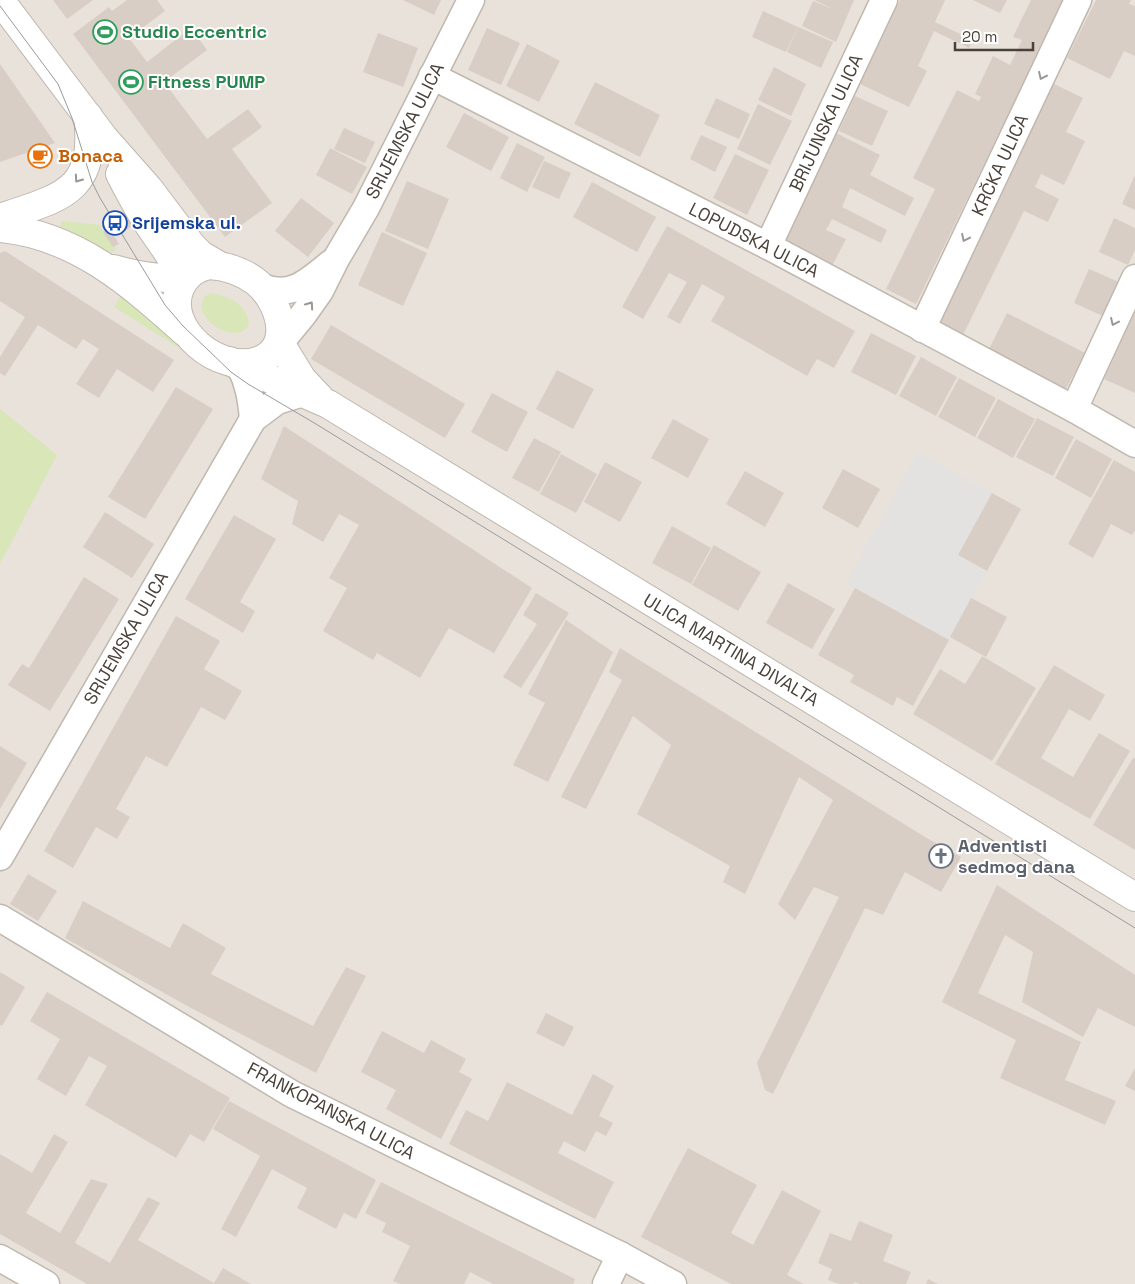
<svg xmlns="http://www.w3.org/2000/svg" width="1135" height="1284" viewBox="0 0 1135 1284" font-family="'Space Grotesk',sans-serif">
<rect width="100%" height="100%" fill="#f5f1ec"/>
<rect fill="#e8e2db" x="0" y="0" width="1135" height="1284"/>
<g fill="#d9e6b8">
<path d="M62,221L100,225L116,249L114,252L108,251L60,226Z"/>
<path d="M123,293L236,381L235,383L114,307Z"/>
<path d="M212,293C228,296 248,305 249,324C241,341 218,331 208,320C204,316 202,311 201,306L205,296Z"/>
<path d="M0,409L57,455L0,564Z"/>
</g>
<path fill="#e4e2e0" d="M918,452L992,493L987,571L949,640L846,583Z"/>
<g fill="#d9cec5">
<path d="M53,0H93L67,19Z"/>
<path d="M127,0H157L165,11L129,38L147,62L191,28L207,50L164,82L207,139L248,109L262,127L232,149L272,203L225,237L73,34L109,7L112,11Z"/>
<path d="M403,0H441L434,15Z"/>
<path d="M814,0H854L836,42L802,26L813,1L835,10Z"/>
<path d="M900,0H945L935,22L973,40L969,48L934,31L918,66L927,71L909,107L860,84Z"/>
<path d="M973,0H1007L1000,13Z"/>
<path d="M1031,0H1064L916,304L886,289L935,189L913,178L957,90L979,101L981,97L975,94L993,56L1010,65L1022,40L1013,37Z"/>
<path d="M1096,0H1131L1129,4L1135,6V56L1124,51L1110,79L1067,58Z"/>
<path d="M763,11L798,27L786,52L752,37Z"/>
<path d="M798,27L833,42L821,68L787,52Z"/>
<path d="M487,28L520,43L501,85L468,70Z"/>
<path d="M378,33L418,48L403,87L363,72Z"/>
<path d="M527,44L560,61L539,102L506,86Z"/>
<path d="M0,64L55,143L0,162Z"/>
<path d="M774,67L806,84L791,116L758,100Z"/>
<path d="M595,82L660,115L640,157L574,124Z"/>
<path d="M1052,83L1083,98L1066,132L1085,141L1064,185L1041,174L1035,187L1059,199L1048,222L1024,211L963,335L936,322Z"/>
<path d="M855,96L888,111L872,146L839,131Z"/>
<path d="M716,98L750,114L739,139L704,124Z"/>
<path d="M758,104L792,121L770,165L737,149Z"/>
<path d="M464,113L509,137L491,171L446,147Z"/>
<path d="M344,128L375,142L365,163L334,149Z"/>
<path d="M836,133L880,155L870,175L914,198L905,216L850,188L842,207L887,230L881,243L832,219L826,230L846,239L831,268L781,243Z"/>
<path d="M701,135L727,147L715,172L690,159Z"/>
<path d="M517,143L545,157L527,192L500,178Z"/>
<path d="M330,148L367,167L352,194L316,175Z"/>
<path d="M735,154L769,170L747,215L713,198Z"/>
<path d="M544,161L571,173L559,199L532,187Z"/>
<path d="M1135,175V210L1122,204Z"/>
<path d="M407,181L449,199L428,249L385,231Z"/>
<path d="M592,182L656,217L637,252L573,217Z"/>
<path d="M301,198L334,223L308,257L275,231Z"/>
<path d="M124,213L132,226L126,230L118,217Z"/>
<path d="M1114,218L1135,228V250L1128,265L1099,252Z"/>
<path d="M667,226L855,331L834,368L817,359L807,376L711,321L725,297L702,284L680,324L667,317L687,282L669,273L643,319L622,307Z"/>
<path d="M109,228L119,244L113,247L103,232Z"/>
<path d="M382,232L427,253L403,306L358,285Z"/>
<path d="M5,251L174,360L153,392L117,369L99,398L76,384L99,349L83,339L76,349L38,325L5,376L0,373V357L25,317L0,301V253Z"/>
<path d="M1089,269L1119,282L1103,316L1074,303Z"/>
<path d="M1135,311V393L1104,379Z"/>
<path d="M1007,313L1085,353L1066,389L989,349Z"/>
<path d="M331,325L465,404L445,438L311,359Z"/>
<path d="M871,333L916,356L896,395L851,372Z"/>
<path d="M921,357L957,377L936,416L899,396Z"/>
<path d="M557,370L594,389L573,429L536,409Z"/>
<path d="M959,378L996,398L975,437L938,417Z"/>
<path d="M176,387L213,409L145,519L108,497Z"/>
<path d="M492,393L528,412L507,452L471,432Z"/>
<path d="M998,399L1035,419L1013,458L977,438Z"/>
<path d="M1037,418L1074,437L1053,476L1016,457Z"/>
<path d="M673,419L709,439L688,478L651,458Z"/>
<path d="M284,426L532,588L494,653L449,628L420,678L377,653L373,660L323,631L347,588L329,578L359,525L339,514L323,542L292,524L298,501L261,479Z"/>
<path d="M534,438L561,452L539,492L512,478Z"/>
<path d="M1076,439L1112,459L1091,498L1055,478Z"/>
<path d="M561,454L597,474L576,513L540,494Z"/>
<path d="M1114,460L1135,472V530L1132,535L1111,524L1093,558L1068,544Z"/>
<path d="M605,462L642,482L620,522L584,502Z"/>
<path d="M843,469L880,489L858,528L822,508Z"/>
<path d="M745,471L784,493L765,527L726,504Z"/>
<path d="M992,493L1021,509L987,571L958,555Z"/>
<path d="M105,512L154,544L132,578L83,547Z"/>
<path d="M234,515L276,539L240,602L255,611L243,633L185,599Z"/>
<path d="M672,526L711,548L691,584L652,563Z"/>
<path d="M714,545L761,572L738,611L692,585Z"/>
<path d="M84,577L119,599L50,711L8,685L22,664L29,668Z"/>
<path d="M788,583L835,609L812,649L766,623Z"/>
<path d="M855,588L949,640L913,706L897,697L893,706L850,682L854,675L818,655Z"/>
<path d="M536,593L569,613L521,688L503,677L537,624L523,615Z"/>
<path d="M971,598L1007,617L986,657L950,637Z"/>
<path d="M176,616L220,641L204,669L242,691L225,720L201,707L167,767L146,756L116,809L130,817L117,839L96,827L73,868L44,851Z"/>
<path d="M566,620L613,652L548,782L513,765L545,703L528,694Z"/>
<path d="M620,648L925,837L961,857L941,892L905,872L883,915L865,908L773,1094L765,1090L757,1063L839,897L814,887L795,920L778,904L833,800L799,777L745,894L723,882L730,866L637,814L671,745L633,716L586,809L561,797L622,680L609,672Z"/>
<path d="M982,656L1036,688L992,761L913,714L940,669L965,684Z"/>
<path d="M1054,665L1105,695L1090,721L1069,709L1041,758L1073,777L1099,733L1130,751L1090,819L995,764Z"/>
<path d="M0,746L27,763L0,809Z"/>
<path d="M1133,758L1135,759V850L1093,825Z"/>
<path d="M28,874L57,891L38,921L10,904Z"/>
<path d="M997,885L1135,975V1027L1098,1008L1083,1037L1022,1002L1033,952L1005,935L978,993L1081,1042L1065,1080L1116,1101L1105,1125L1000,1078L1016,1040L942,1002Z"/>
<path d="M83,901L170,948L183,923L226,948L211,974L313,1026L346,967L366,976L316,1073L191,1008L65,938Z"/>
<path d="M0,972L25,987L2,1026L0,1025Z"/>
<path d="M47,992L230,1098L204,1142L190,1134L176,1158L85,1105L107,1066L89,1056L66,1096L37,1079L60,1039L30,1021Z"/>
<path d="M546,1013L574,1027L564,1047L536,1033Z"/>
<path d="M382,1031L424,1053L431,1040L466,1059L459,1072L472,1079L441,1139L386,1109L396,1090L361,1072Z"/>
<path d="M1135,1068V1091L1125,1086Z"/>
<path d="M593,1074L614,1086L599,1116L613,1123L606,1136L596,1131L585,1152L564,1141L558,1153L614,1182L595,1219L449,1144L466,1110L488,1121L507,1082L572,1115Z"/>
<path d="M229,1101L376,1180L356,1219L344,1213L336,1229L297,1208L307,1188L272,1169L236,1237L221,1229L260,1156L213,1129Z"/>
<path d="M54,1134L68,1142L26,1213L60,1233L91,1179L108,1184L75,1243L110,1263L148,1197L160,1203L138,1240L214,1283L223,1268L251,1284H87L0,1234V1154L32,1173Z"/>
<path d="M688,1148L757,1185L731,1233L753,1245L782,1190L821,1211L787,1275L804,1284H731L641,1237Z"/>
<path d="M381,1182L575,1279L573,1284H493L470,1272L464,1284H400L393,1281L410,1246L382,1232L386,1223L365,1213Z"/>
<path d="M859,1221L893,1235L883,1261L911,1272L906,1284H859L855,1282L853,1284H839L828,1280L832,1269L818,1263L830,1233L851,1241Z"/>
<path d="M928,1279L938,1284H926Z"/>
</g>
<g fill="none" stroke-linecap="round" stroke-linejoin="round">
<g stroke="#c0b7af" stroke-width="29">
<g id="minor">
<path d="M432,76L768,246L1074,409L1135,444"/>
<path d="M768,246L884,0"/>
<path d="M262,287C291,299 309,281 331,263"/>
<path d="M922,329L1078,0"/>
<path d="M280,343L303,315L320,291L336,259L366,208L471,0"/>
<path d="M240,366C249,385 251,398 253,419L277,401L303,393"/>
<path d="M1074,409L1135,278"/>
<path d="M0,857L253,419"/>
<path d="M0,918L292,1094L620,1255L673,1284"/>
<path d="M0,1258L46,1284"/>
<path d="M606,1284L620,1255"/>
</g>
</g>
<g stroke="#c0b7af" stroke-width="30">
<g id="tertiary">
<path d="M0,0L104,138L149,189L192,246L201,255L218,265"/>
<path d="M120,174C128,189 136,205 145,219C158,240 177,260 182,284"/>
<path d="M0,218C62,197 97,192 88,116"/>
<path d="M0,228C76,235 130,283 185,332"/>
<path d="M209,265C226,266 240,270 255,281C279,299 296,348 258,361C219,374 163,329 180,288C186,275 195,268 209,265Z"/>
<path d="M113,269C137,276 164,281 188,276"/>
<path d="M280,343L302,379L319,397"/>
<path d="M229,361L328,404L1135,897"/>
</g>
</g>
<use href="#minor" stroke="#fff" stroke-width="26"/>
<use href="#tertiary" stroke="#fff" stroke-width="28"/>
<path stroke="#9a9a9a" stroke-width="1" d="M0,6L58,84L72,118L92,182L100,198L165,305L183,326L231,372L248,384L316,424L1135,928"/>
</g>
<defs><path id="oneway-chevron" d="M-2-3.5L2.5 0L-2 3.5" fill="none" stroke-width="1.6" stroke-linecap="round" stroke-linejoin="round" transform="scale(1.25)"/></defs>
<g stroke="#9b9693">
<use href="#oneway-chevron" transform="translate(1042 76) rotate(115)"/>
<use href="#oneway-chevron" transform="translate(78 179) rotate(125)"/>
<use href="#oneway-chevron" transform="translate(965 238) rotate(115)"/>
<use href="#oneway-chevron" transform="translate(310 305) rotate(-55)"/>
<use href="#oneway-chevron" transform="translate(1114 322) rotate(115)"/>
</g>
<defs>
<g id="stadium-ring" transform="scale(1.25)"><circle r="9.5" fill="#fff" stroke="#2e9e5b" stroke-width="1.5"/><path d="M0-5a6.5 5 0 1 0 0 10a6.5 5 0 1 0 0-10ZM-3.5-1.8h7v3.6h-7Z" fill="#2e9e5b"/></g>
<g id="cafe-ring" transform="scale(1.25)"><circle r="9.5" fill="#fff" stroke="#e8710a" stroke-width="1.5"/><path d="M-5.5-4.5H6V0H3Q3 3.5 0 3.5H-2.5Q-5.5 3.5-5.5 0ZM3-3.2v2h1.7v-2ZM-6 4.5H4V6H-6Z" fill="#e8710a"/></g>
<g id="bus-ring" transform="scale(1.25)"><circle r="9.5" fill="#fff" stroke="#1a4fb4" stroke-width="1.5"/><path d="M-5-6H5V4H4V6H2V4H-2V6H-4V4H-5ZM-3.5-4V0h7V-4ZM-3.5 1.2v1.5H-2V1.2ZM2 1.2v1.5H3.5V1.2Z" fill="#1a4fb4"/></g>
<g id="church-ring" transform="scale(1.25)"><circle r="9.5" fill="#fff" stroke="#6b7280" stroke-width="1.5"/><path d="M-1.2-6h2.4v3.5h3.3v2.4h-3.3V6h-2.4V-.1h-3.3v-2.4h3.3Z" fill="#6b7280"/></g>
</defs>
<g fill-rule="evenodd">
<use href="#stadium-ring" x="105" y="32"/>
<use href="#stadium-ring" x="131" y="82"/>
<use href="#cafe-ring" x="40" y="156"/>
<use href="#bus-ring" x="115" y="223"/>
<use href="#church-ring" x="941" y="856"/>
</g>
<g text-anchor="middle" stroke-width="4" stroke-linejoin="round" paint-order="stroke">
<g font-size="18" font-weight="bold" fill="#27864d" stroke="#fff" text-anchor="start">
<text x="122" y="38">Studio Eccentric</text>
<text x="148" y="88">Fitness PUMP</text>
</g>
<g font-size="18" fill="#49413a" stroke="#fff">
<text transform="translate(826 123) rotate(-65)" y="6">BRIJUNSKA ULICA</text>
<text transform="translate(405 131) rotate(-63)" y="6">SRIJEMSKA ULICA</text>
<text transform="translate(1000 165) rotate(-65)" y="6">KRČKA ULICA</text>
<text transform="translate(754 240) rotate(27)" y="6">LOPUDSKA ULICA</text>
<text transform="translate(126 638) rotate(-60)" y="6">SRIJEMSKA ULICA</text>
<text transform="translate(731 650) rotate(31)" y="6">ULICA MARTINA DIVALTA</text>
<text transform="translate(331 1111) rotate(28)" y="6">FRANKOPANSKA ULICA</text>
</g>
<g font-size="18" font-weight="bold" fill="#c56008" stroke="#fff" text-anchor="start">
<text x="58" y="162">Bonaca</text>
</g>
<g font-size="18" font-weight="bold" fill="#164399" stroke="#fff" text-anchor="start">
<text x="132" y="229">Srijemska ul.</text>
</g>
<g font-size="18" font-weight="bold" fill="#5b616d" stroke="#fff" text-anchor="start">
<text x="958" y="852">Adventisti<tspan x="958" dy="21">sedmog dana</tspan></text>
</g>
</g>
<path d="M955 42v8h78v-8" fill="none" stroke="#49413a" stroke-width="2.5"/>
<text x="962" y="42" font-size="15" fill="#49413a" stroke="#ffffff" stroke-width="4" paint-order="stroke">20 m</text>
</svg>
